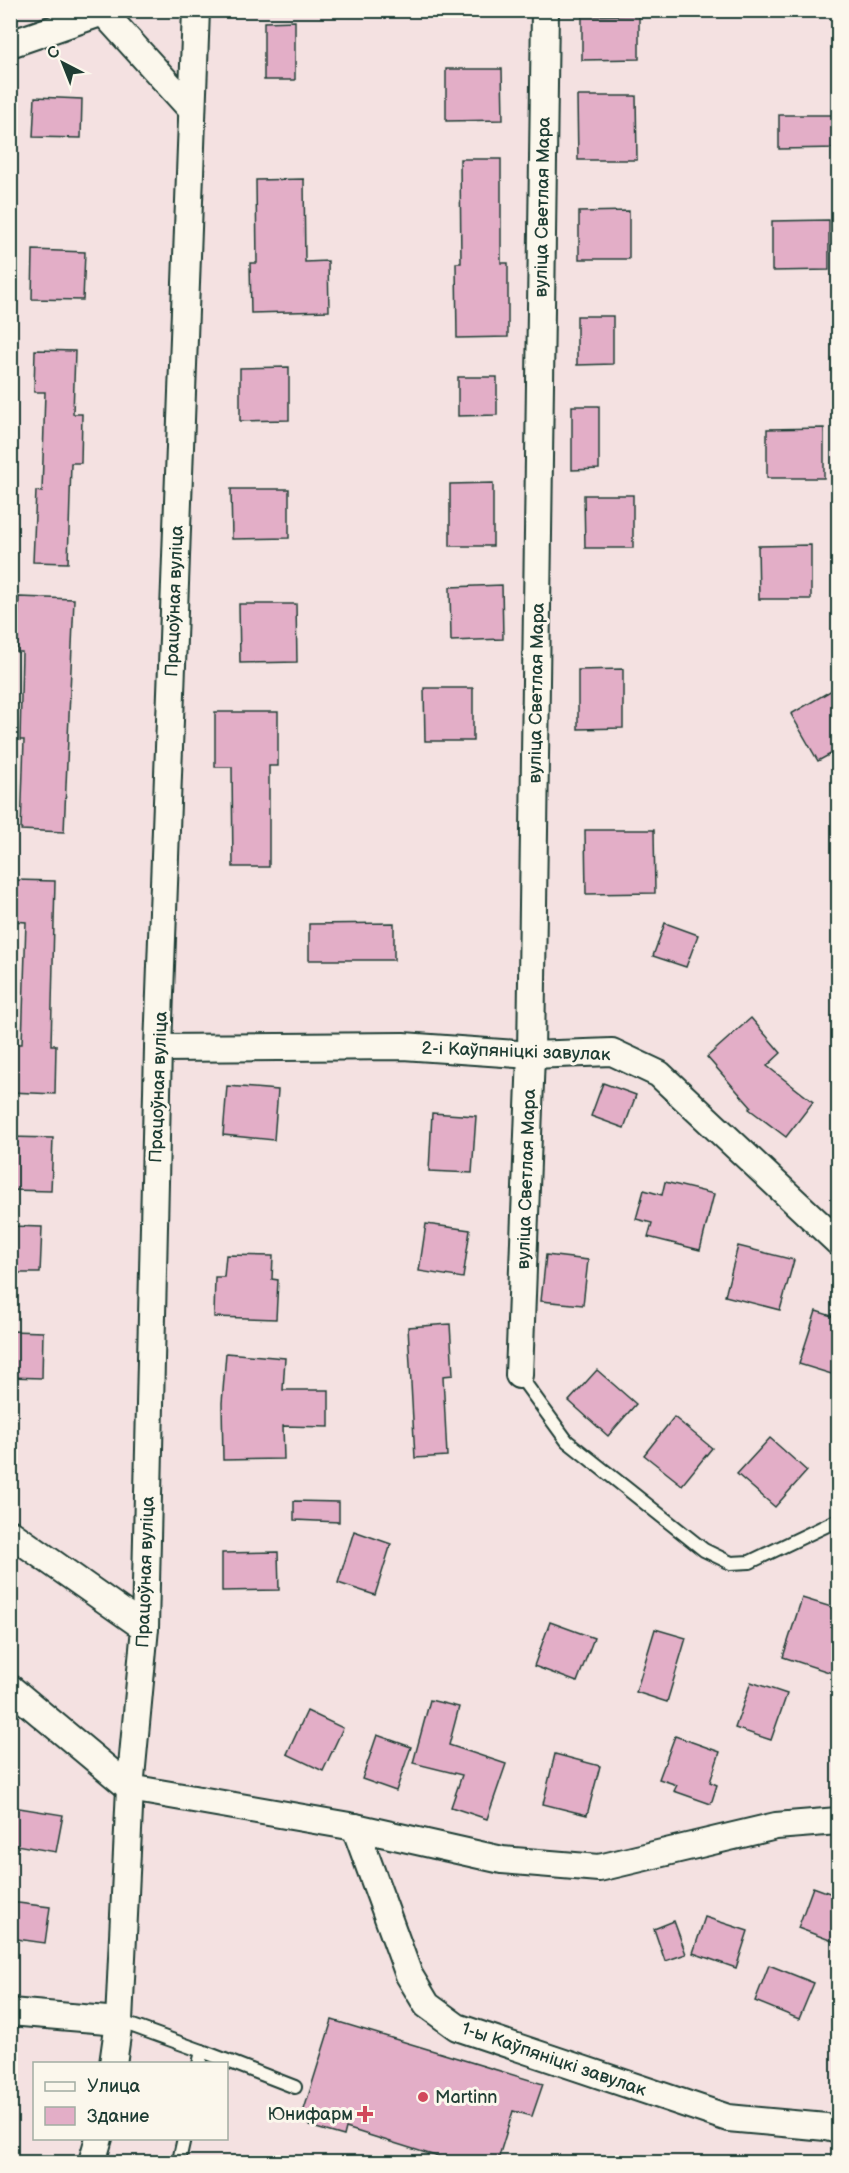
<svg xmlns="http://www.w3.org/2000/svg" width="849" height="2173" viewBox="0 0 849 2173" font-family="'Balsamiq Sans',sans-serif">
<rect width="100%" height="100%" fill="#f4e1e1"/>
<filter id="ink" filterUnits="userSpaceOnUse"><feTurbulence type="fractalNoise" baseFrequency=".0167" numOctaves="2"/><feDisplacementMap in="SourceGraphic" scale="12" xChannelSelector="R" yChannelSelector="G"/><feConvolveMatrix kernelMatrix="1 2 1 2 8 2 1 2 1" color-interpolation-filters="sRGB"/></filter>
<g filter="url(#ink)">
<g fill="#e3aec7" stroke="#1f3d34" stroke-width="1.5">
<path d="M639,15V59L582,60V16Z"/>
<path d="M295,21V80H264V22Z"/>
<path d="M446,69H502L503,120L446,121Z"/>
<path d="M577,96H636L637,160H578Z"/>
<path d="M35,97L82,99L81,138L33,137Z"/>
<path d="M779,115H838V148L779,149Z"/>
<path d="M460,159H501V263H508V337L457,338L456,263H461Z"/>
<path d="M304,179L305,262L328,261L329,311L251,313L250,263H257L256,180Z"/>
<path d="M629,211V259H579V212Z"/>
<path d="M829,220V270L772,271V221Z"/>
<path d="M33,250L85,252L83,300L32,299Z"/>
<path d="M577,316H613V364L577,365Z"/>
<path d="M35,350L75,351L73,414H82L81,463H71L68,563L33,562L36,491L42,492L45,392H34Z"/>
<path d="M289,367V420L240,421V368Z"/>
<path d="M458,377H497V415L458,416Z"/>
<path d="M572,406H599V469L572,470Z"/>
<path d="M824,428V478H767V429Z"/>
<path d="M493,483V546H450V484Z"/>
<path d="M231,489H289V538L232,539Z"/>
<path d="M584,495H633V548H585Z"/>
<path d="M811,545V599H759L758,546Z"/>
<path d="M502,585L503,639L451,641L450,587Z"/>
<path d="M19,597L74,599L64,832L21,830L24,740H20L22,652H17Z"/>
<path d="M239,604H296L297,662L240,663Z"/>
<path d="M623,669V728L578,729V670Z"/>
<path d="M424,688H473V741H425Z"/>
<path d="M832,690L838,702V750L818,761L791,714Z"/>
<path d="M215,712H278V766H269V867H233L232,767H215Z"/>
<path d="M585,830H654L655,893L586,894Z"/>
<path d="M15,880L55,881L51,1045H56L55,1094L10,1092V1044H22L26,922L13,921Z"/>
<path d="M394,923V960H309V924Z"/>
<path d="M665,923L698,935L686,967L653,956Z"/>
<path d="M751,1018L781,1053L767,1066L813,1102L786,1137L749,1109L751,1107L707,1057Z"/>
<path d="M603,1083L636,1095L624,1128L591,1116Z"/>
<path d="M227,1086L278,1090L274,1140L223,1135Z"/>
<path d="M432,1113L476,1116L472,1173L429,1171Z"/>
<path d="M10,1137L53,1138L51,1191L10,1190Z"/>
<path d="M665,1182L714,1194L700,1250L648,1237L652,1223L636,1219L644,1190L662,1195Z"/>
<path d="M426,1224L470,1230L463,1278L419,1271Z"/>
<path d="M10,1226L42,1227L40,1273H10Z"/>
<path d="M738,1246L794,1260L780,1310L725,1296Z"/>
<path d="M226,1255L273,1256L272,1279L278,1280L276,1319L214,1317L215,1277H224Z"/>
<path d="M546,1255L588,1260L583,1305L541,1301Z"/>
<path d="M816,1311L838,1318V1376L799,1364Z"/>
<path d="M450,1324L453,1375L443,1376L447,1456L415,1458L408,1327Z"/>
<path d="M10,1331L43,1332L42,1378L10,1377Z"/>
<path d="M226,1353L285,1358L283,1390H329V1427L283,1426L284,1459L223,1460L222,1403Z"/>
<path d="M597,1370L636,1404L608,1436L569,1401Z"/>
<path d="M674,1417L712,1448L682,1485L644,1455Z"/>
<path d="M770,1438L807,1471L775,1507L737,1474Z"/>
<path d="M294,1501L339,1502V1522L294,1520Z"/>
<path d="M354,1531L391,1544L375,1595L338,1583Z"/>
<path d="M278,1552L279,1590L222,1591V1553Z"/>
<path d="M802,1598L838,1609V1675L783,1657Z"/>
<path d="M550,1622L594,1638L577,1682L534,1666Z"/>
<path d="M655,1629L686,1638L667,1702L636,1692Z"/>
<path d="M751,1682L787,1694L771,1740L735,1728Z"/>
<path d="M430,1700L459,1707L449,1745L506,1764L487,1819L451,1807L462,1775L413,1763Z"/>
<path d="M307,1711L343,1728L323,1771L287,1754Z"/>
<path d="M377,1735L411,1747L396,1791L362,1779Z"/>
<path d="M675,1736L720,1752L710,1782L717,1785L711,1804L674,1791L677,1785L659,1779Z"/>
<path d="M555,1754L600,1766L587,1815L543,1804Z"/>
<path d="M13,1807L63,1815L56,1852L10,1844Z"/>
<path d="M813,1887L838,1896V1931L835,1942L798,1928Z"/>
<path d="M10,1902L50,1907L45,1943L10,1938Z"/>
<path d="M705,1917L748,1931L736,1968L693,1953Z"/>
<path d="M674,1921L686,1954L665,1961L654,1929Z"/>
<path d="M769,1965L814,1983L799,2019L755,2001Z"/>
<path d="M332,2020L543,2084L532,2116L513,2111L497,2163H458L346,2128L344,2136L309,2126L311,2120L302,2116Z"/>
</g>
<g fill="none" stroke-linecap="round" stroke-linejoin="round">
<g stroke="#1f3d34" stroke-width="16">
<g id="service">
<path d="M519,1375L567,1441L704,1550L731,1563L750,1562L838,1520"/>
<path d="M119,2021L202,2051L199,2064"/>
<path d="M202,2051L295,2087"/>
<path d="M180,2156L184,2138"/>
</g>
</g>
<g stroke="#1f3d34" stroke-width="30">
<g id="minor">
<path d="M103,12L191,109"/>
<path d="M10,44L109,10"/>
<path d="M158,1048L403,1046L531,1055L612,1052L659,1074L838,1242"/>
<path d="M519,1375L531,1055L545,10"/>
<path d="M10,1533L145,1628"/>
<path d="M10,1688L130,1788L355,1827L502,1860L599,1868L776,1826L838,1821"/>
<path d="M355,1827L409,1975L427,2005L457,2027L728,2118L826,2127L838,2130"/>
<path d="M10,2012L119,2021"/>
<path d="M113,2064L119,2021L130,1788L145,1628L158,1048L196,10"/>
<path d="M92,2162L99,2138"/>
</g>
</g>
<use href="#service" stroke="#fbf7ec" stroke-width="12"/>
<use href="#minor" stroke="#fbf7ec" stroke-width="26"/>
</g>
</g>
<g fill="#d1495b" stroke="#fbf7ec" stroke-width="2">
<circle cx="423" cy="2097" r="6"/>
<path d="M362 2105h6v6h6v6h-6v6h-6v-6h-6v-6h6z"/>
</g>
<g text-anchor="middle" stroke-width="6" stroke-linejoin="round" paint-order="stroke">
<g font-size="18" fill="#1f3d34" stroke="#fbf7ec">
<text transform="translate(542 207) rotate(-89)" y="6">вуліца Светлая Мара</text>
<text transform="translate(174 601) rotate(-88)" y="6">Працоўная вуліца</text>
<text transform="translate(536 693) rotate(-89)" y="6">вуліца Светлая Мара</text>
<text transform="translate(516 1051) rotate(2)" y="6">2-і Каўпяніцкі завулак</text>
<text transform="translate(158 1087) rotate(-88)" y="6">Працоўная вуліца</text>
<text transform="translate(526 1179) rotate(-88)" y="6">вуліца Светлая Мара</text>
<text transform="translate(145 1572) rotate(-88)" y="6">Працоўная вуліца</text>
<text transform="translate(554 2059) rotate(19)" y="6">1-ы Каўпяніцкі завулак</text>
</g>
<g font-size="18" fill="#1f3d34" stroke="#fbf7ec" text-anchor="start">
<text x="435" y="2103">Martinn</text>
<text x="353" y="2120" text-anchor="end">Юнифарм</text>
</g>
</g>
<rect width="849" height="2173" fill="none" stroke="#fbf7ec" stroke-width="36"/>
<rect x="18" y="18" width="813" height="2137" fill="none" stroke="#1f3d34" stroke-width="2" filter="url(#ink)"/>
<rect x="33" y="2062" width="195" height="78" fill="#fbf7ec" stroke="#a3ada2" stroke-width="1.5"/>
<rect x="45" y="2082" width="30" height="9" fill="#fbf7ec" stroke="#a3ada2" stroke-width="1.5"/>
<text x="87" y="2092" font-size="18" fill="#1f3d34">Улица</text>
<rect x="45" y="2107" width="30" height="18" fill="#e3aec7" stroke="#a3ada2" stroke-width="1.5"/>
<text x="87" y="2122" font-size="18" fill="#1f3d34">Здание</text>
<g transform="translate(63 63) rotate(318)" stroke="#fbf7ec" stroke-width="4.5" paint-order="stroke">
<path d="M0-4.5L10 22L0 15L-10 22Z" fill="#1f3d34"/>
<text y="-9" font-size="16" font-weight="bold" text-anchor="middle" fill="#1f3d34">С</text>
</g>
</svg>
